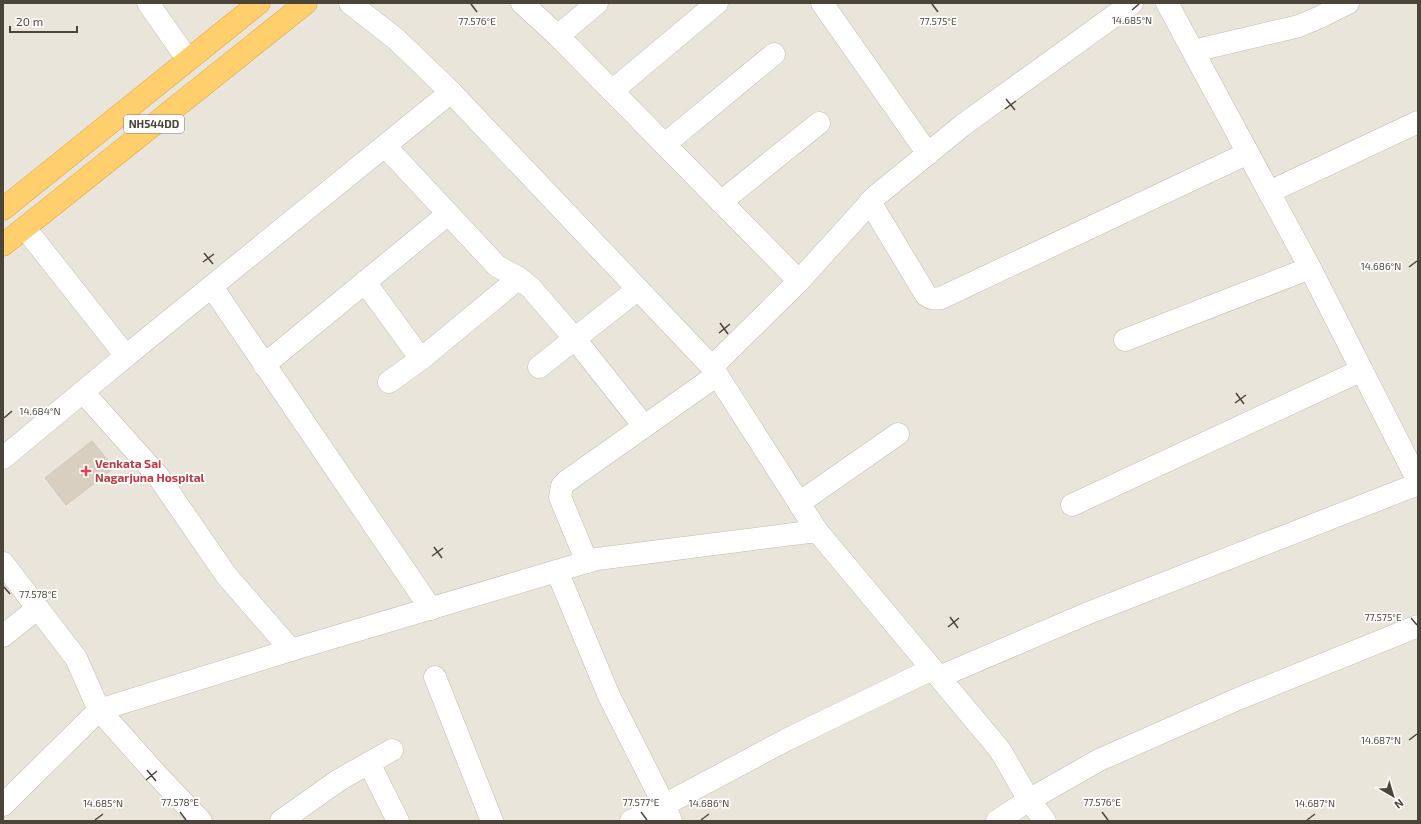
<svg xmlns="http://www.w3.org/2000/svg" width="1421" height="824" viewBox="0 0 1421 824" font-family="'Exo 2',sans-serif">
<rect width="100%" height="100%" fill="#f6f3ec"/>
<rect fill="#eae5da" x="3" y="3" width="1415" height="818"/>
<path fill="#d8cfc1" stroke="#d3c7b4" d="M92,441L114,468L66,505L45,478Z"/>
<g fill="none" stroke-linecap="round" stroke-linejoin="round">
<g stroke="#c2bbae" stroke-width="23">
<g id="minor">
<path d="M148,3L188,60"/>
<path d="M350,3L396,39L451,92"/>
<path d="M522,3L558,36L799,281L712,367"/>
<path d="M822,3L928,154"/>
<path d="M1167,3L1310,268L1418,481"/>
<path d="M558,36L597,3"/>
<path d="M1193,51L1299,26L1320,17L1348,3"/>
<path d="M612,91L717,3"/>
<path d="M665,144L774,54"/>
<path d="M385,146L497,266L519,278L531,288L575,339L644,426"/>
<path d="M1269,192L1418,122"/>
<path d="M721,202L819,123"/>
<path d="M870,202L926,295C931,299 934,299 941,298L1248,153"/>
<path d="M799,281L876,196L963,125L1132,3"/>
<path d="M365,282L421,359"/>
<path d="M212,287L431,609"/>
<path d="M1125,340L1310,268"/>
<path d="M126,356L451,92L712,367L817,531L1000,750L1029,800L1045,821"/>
<path d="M264,365L448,214"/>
<path d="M539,367L638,289"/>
<path d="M389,382L421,359L519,278"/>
<path d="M3,458L126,356L25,228"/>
<path d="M799,503L898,434"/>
<path d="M1072,505L1362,370"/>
<path d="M587,562L560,497L562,486L567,481L717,375"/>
<path d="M3,563L76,658L99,710L158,776L201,821"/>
<path d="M557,571L609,696L664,805L631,821"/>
<path d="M3,636L38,608"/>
<path d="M291,650L597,559L817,531"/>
<path d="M435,677L492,821"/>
<path d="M939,677L1086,614L1418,484"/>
<path d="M369,763L398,821"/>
<path d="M3,805L99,710L291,650L226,575L158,476L83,392"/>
<path d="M281,821L339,780L392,750"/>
<path d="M671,821L664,805L786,740L932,669"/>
<path d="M997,821L1029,800L1099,760L1240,698L1418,626"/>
</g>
</g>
<g stroke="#e0a43c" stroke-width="23">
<g id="highway">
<path d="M3,209L259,3"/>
<path d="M3,245L306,3"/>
</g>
</g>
<use href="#minor" stroke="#fff" stroke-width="22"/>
<use href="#highway" stroke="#ffcf6e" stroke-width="22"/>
</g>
<path fill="none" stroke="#4b4439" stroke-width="1.5" d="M471,4L477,12M932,4L938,12M1132,10L1139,4M1006,99L1015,110M1005,109L1016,101M204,253L213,264M203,262L214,254M1409,267L1417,261M720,323L728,334M719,333L730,324M1236,393L1244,404M1235,403L1246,395M4,418L12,411M434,547L442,558M432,556L443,548M4,587L10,594M950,617L958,628M1411,618L1417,625M948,627L959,618M1409,740L1417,734M147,770L156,781M146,780L157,771M180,812L186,820M641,812L647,820M1102,812L1108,820M95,820L103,814M701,820L709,814M1307,820L1315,814"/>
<path fill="#e0444e" stroke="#fff" stroke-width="1.5" d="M84 465h4v4h4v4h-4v4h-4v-4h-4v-4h4z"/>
<g text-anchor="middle" stroke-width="3.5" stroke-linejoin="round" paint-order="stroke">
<rect fill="#fff" stroke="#817c74" stroke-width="1" x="124" y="115" width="60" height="18" rx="3"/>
<g font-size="11" font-weight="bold" fill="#4b4439">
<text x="154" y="128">NH544DD</text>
</g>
<g font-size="12" font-weight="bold" fill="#be3a42" stroke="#fff" text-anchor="start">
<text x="95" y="468">Venkata Sai<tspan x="95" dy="14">Nagarjuna Hospital</tspan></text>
</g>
</g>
<g font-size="10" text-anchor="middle" fill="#4b4439" stroke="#fff" stroke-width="3.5" stroke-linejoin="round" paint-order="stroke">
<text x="1132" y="24">14.685°N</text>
<text x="477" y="25">77.576°E</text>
<text x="938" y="25">77.575°E</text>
<text x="1381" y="270">14.686°N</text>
<text x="40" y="415">14.684°N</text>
<text x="38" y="598">77.578°E</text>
<text x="1383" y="621">77.575°E</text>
<text x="1381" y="744">14.687°N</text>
<text x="180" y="806">77.578°E</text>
<text x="641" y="806">77.577°E</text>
<text x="1102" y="806">77.576°E</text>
<text x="103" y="807">14.685°N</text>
<text x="709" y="807">14.686°N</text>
<text x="1315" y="807">14.687°N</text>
</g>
<rect width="1421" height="824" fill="none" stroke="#4b4439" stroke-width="8"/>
<g transform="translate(1393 796) rotate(142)" stroke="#ffffff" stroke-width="3" paint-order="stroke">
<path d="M0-3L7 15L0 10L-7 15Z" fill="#4b4439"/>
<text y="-6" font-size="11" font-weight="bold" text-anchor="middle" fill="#4b4439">N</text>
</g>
<path d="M10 26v6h67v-6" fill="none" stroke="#4b4439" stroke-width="2"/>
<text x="16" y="26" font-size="12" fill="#4b4439" stroke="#ffffff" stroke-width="3" paint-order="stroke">20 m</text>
</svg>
